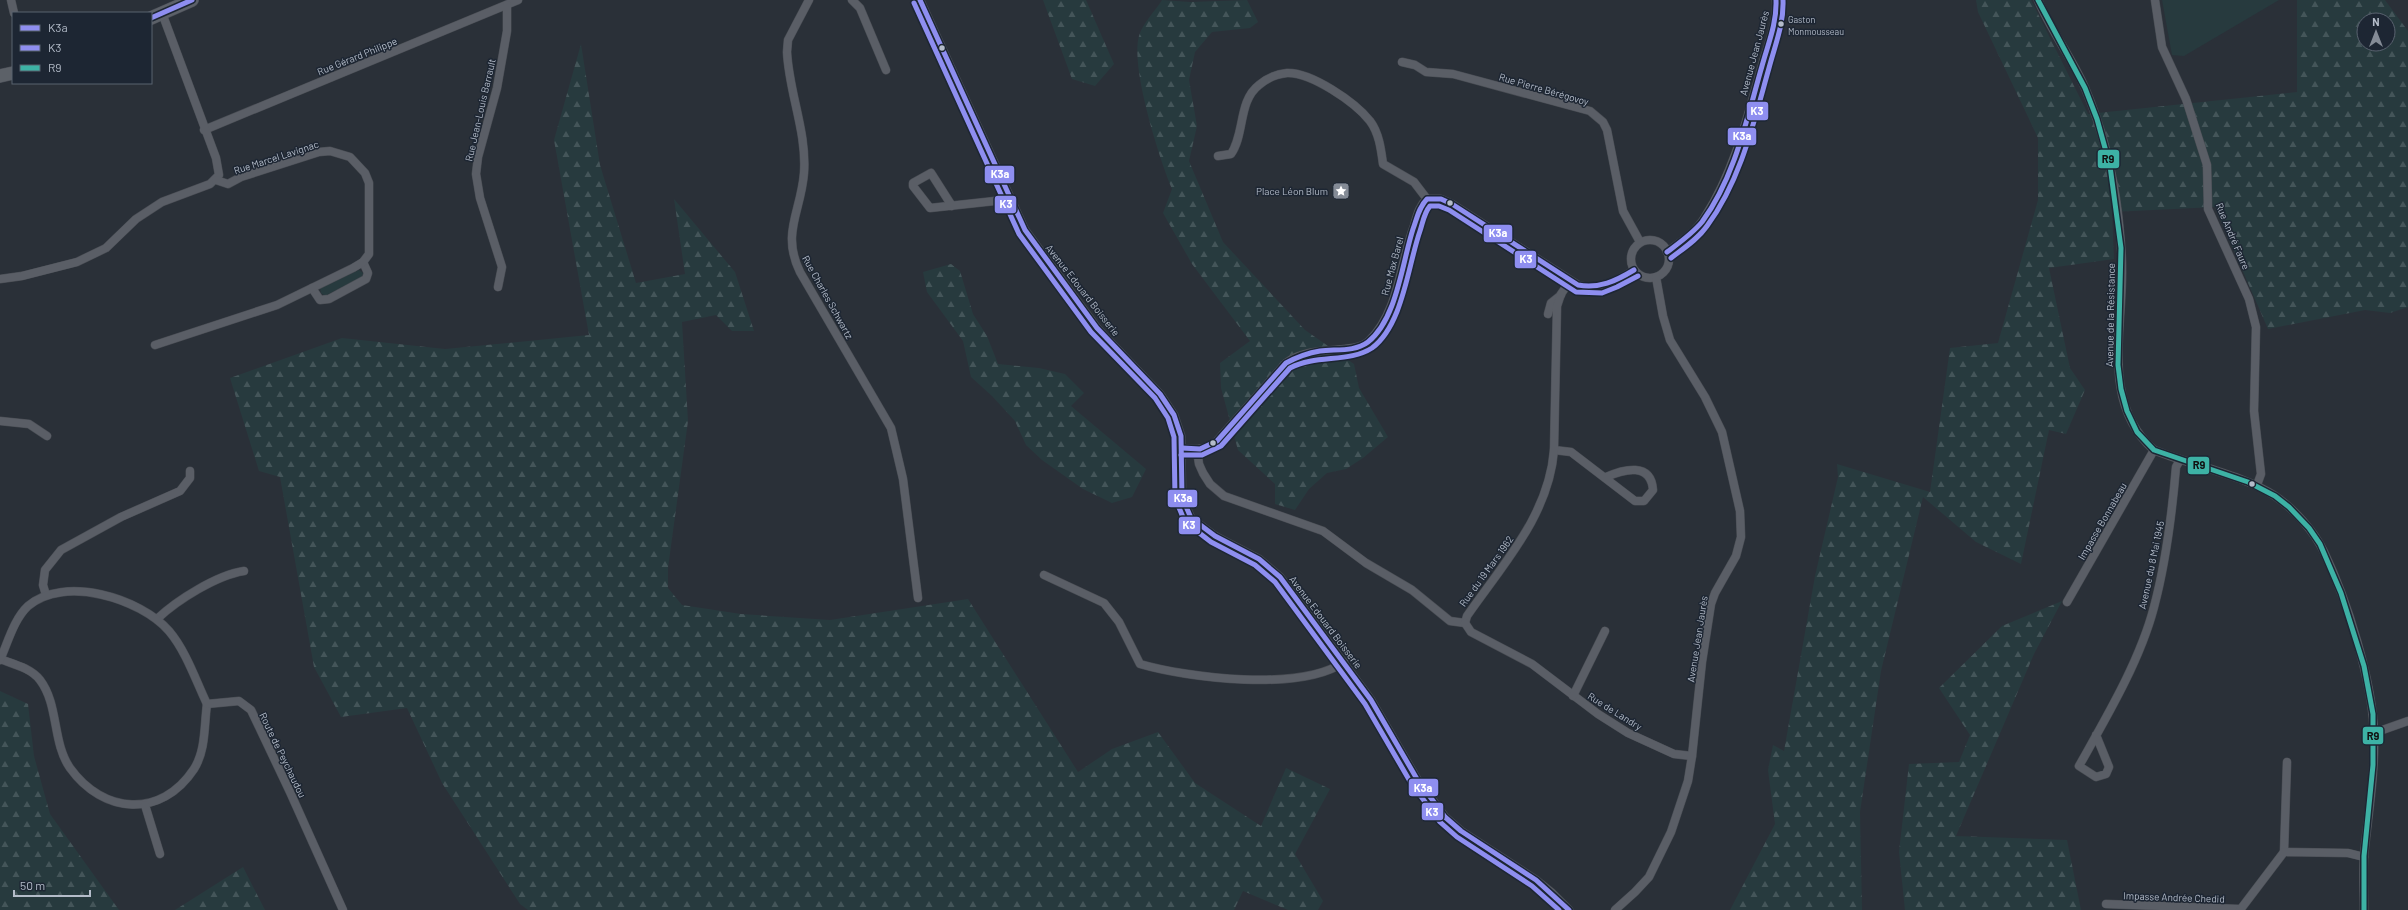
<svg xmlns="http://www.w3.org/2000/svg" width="2408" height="910" viewBox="0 0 2408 910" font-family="Barlow,sans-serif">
<defs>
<pattern id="forest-firs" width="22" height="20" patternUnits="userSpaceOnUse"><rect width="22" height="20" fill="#273a3e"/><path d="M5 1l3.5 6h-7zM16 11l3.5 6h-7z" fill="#445559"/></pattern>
</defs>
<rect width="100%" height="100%" fill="#2a3038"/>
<g fill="#273a3e">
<path d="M2162,0H2279L2184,56L2172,55Z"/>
<path d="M359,270L363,273L362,277L325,296L321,293L320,288Z"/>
</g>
<g fill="url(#forest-firs)" fill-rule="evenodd">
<path d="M1043,0H1086L1114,64L1095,86L1072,79Z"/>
<path d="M1162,0L1190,2L1247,0L1258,22L1250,28L1212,32L1195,52L1189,80L1197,126L1189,161L1223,242L1305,330L1354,364L1359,388L1388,437L1363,458L1346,469L1327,473L1309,489L1295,510L1275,504V484L1238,450L1221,388L1220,363L1250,341L1192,264L1163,213L1172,189C1159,158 1130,66 1139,36C1142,24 1156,10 1162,0Z"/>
<path d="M1976,0H2031L2088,114L2297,92V0H2385L2408,31V307L2390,313L2365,310L2268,329L2215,207L2112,212L2114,259L2049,268L2070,368L2085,390L2066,434L2049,430L2021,564L1976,542L1923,497L1881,671L1860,812L1862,910H1730L1775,824L1768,770L1773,745L1784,751L1815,576L1838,477L1837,464L1930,492L1950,348L1998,343L2038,200V138L1978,12ZM2364,20H2388V44H2364Z"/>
<path d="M581,44L600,165L636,283L685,274L674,199L735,272L754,331H732L716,315L682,322L688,421L668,568V588L682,605L741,614L830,620L968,599L1078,772L1112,749L1158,732L1195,783L1261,826L1286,768L1330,789L1295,854L1323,901L1318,910H1288L1243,891L1234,910H528L520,904L442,783L407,708L341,717L314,667L280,477L259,471L230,378L342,338L445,349L589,335L554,140Z"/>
<path d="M951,264L960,271L973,314L987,336L998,364L1039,368L1065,374L1084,393L1071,406L1146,469L1132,497L1112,503L1083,489L1042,460L1026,445L1015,421L992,396L971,377L963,341L927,292L923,272Z"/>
<path d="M2062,601L2034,654L1956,836L2067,840L2081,910H1905L1899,852L1909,764L1959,762L1970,735L1939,688L2002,626Z"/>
<path d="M0,691L28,704L34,756L50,814L119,910H0Z"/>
<path d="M243,867L265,910H175Z"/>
</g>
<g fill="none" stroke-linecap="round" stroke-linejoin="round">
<g stroke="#484c53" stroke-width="9">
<g id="street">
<path d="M11,0L14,13"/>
<path d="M809,0L788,40L787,52C789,93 807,132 804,173C801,212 781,233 800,272L891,428L903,479L918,598"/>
<path d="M852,0L860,8L886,70"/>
<path d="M920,0L1025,230L1097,328L1160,394L1174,415L1181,436L1182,497L1191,518L1215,536L1259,559L1280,577L1371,700L1417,779L1445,817L1461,831L1536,880L1551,892L1569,910"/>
<path d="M2038,0C2051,31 2072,58 2085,88C2102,128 2113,172 2118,214C2120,232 2122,251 2122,269C2123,330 2101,404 2154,450C2190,465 2244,475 2275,496C2294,509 2314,531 2324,552C2347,600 2373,682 2374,735C2375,776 2368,815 2364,856C2363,874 2364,892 2364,910"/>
<path d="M2155,0L2162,47L2186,99L2207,165L2208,209L2249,299L2256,327L2254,411L2261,474L2257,485"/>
<path d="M1402,62L1415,65L1426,72L1453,74L1590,111L1603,122L1607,130L1623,211L1640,242"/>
<path d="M204,130L518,0"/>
<path d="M1218,156L1231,154C1245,134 1238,101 1259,85C1266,79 1277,74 1287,73C1311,72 1355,102 1370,121C1379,133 1381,149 1383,164L1414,182L1427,199"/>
<path d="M952,206L931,173L913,183V186L930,208L1004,200L1010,198"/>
<circle cx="1650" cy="259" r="19"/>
<path d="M1667,252C1681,242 1696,232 1705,217C1735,170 1748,115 1763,62C1769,42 1778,20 1776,0"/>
<path d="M0,279L22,276L77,262L106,248L136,219L162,202L210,184L219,175L216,158L162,13"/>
<path d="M498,287L502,267L480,198L476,174L478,157L497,88L507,31V5"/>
<path d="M312,288L320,300L329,299L366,279L368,273L363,262"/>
<path d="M1548,314L1551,303L1561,295"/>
<path d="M155,345L277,305L353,268L363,262L369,254V183L365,173L350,157L330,151L319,152L241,177L228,184L216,180"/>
<path d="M0,421L29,424L47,436"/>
<path d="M1182,448C1196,450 1205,450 1217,441L1286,363C1312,343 1354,356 1369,341C1399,312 1400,263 1414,226C1417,216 1419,206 1427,199H1441L1452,204L1578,285C1599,291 1617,281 1634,270"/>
<path d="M1197,450L1199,464L1203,473L1210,484L1224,496L1323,531L1366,563L1412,590L1450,621L1465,623"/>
<path d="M1554,450L1571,452L1635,501H1644L1653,490C1651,462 1624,469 1606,477"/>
<path d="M1044,575L1104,603L1119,622L1140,664C1188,678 1301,692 1344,662"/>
<path d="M46,595L43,585L45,570L61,550L121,517L180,491L190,478V471"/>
<path d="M2067,602L2154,450"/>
<path d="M157,619C177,600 217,575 244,571"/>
<path d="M1465,623L1467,616C1503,564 1549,515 1554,450L1557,306L1561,294L1570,281"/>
<path d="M1465,623L1471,632L1532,664L1598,714L1628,733L1674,754L1692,756"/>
<path d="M0,659C13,664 31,668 40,680C59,705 52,742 70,768C103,814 161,819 194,769C206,750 204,726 207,704"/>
<path d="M0,660C8,642 14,619 28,606C64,575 140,598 169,631C186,651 196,681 207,704L239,701L251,710L290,792L343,910"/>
<path d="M1573,696L1605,631"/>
<path d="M2374,733L2408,721"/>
<path d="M2096,735L2109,767L2106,774L2096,777L2079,766C2106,718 2140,661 2154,607C2166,562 2172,514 2176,467L2180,460"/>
<path d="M145,805L160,854"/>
<path d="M2284,852L2287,762"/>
<path d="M2106,904L2240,909"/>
<path d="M1615,910L1635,892L1649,877L1671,832L1688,781L1692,756L1702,662L1711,604L1715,593L1736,556L1741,537L1740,511L1722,432L1705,397L1670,340L1663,316L1656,277"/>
<path d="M2240,910L2284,852L2348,853L2364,857"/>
</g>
</g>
<g stroke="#484c55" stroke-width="14">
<g id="primary">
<path d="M151,18L192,0"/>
<path d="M0,76L13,73"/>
</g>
</g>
<use href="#street" stroke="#5a5e66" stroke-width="8"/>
<use href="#primary" stroke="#5c6168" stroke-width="13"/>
<g stroke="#1d2633" stroke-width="8">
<g id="bus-1">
<path d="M920,0L1025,230L1097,328L1160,394L1174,415L1181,436L1182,497L1191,518L1215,536L1259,559L1280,577L1371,700L1417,779L1445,817L1461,831L1536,880L1569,910"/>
<path d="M151,18L192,0"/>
<path d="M1667,252C1679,243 1692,234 1702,222C1735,177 1747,118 1762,66C1768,44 1777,23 1776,0"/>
<path d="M1182,448L1200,449L1217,441L1286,363C1297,357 1308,353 1320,351C1336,349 1355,352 1368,342C1397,319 1402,263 1413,229C1417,218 1419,207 1427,199H1441L1452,204L1578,285C1599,289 1616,281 1634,270"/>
</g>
</g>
<g stroke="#1d2633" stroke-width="8">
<g id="bus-2">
<path d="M914,3L1019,234L1091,332L1155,398L1168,418L1174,437L1175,498L1185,522L1211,542L1255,565L1275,582L1365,704L1411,783L1440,822L1457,837L1532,886L1559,910"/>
<path d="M1671,258C1684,248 1698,239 1707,226C1741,180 1754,121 1769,68C1775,45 1784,24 1783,0"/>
<path d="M1181,455H1202L1221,446L1290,368C1316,354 1349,363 1372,348C1403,325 1408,265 1420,231C1423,222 1424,213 1430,206H1439L1449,210L1576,292L1602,293L1617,287L1638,276"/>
</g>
</g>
<g stroke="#1d2633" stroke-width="8">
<path id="bus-3" d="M2038,0L2085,88L2097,119L2110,166L2121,248L2118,365L2121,389L2127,411L2137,432L2154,450L2248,482L2275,496L2289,507L2309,528L2320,544L2341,593L2364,666L2373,714V765L2364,856V910"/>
</g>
<use href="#bus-1" stroke="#8e8ef0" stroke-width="5"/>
<use href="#bus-2" stroke="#8e8ef0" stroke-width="5"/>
<use href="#bus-3" stroke="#3db2a5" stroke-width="5"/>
</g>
<defs>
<g id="sight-square" transform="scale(0.9)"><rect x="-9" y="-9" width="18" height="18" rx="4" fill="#848b96" stroke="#1d2633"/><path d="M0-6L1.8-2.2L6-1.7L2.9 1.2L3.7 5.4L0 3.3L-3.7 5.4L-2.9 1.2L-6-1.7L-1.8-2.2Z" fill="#fff"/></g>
</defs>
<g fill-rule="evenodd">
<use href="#sight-square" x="1341" y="191"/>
</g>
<g fill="#b4bcc9" stroke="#1d2633" stroke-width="1.5">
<circle cx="1781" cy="24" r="3.5"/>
<circle cx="942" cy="48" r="3.5"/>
<circle cx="1450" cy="203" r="3.5"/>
<circle cx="1213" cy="443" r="3.5"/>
<circle cx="2252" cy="484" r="3.5"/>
</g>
<g text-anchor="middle" stroke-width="3" stroke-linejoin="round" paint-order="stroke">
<g font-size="9" fill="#b4bcc9" stroke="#1d2633" text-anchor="start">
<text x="1788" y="23">Gaston<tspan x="1788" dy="12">Monmousseau</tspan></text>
</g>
<g font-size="10" fill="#b4bcc9" stroke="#1d2633">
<text transform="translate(1754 53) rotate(-75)" y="4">Avenue Jean Jaurès</text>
<text transform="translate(357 56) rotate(-22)" y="4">Rue Gérard Philippe</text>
<text transform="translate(1544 89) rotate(16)" y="4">Rue Pierre Bérégovoy</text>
<text transform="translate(480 110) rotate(-77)" y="4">Rue Jean-Louis Barrault</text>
<text transform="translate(276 157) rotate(-18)" y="4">Rue Marcel Lavignac</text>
<text transform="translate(2233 236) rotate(67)" y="4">Rue André Faure</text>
<text transform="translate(1392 266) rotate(-75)" y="4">Rue Max Barel</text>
<text transform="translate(1083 290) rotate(52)" y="4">Avenue Edouard Boisserie</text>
<text transform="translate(828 297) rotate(61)" y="4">Rue Charles Schwartz</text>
<text transform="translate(2110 315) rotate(-89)" y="4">Avenue de la Résistance</text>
<text transform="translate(2102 521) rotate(-60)" y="4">Impasse Bonnabeau</text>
<text transform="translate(2151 565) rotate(-78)" y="4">Avenue du 8 Mai 1945</text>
<text transform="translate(1486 571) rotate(-54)" y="4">Rue du 19 Mars 1962</text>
<text transform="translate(1326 622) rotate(53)" y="4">Avenue Edouard Boisserie</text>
<text transform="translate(1697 639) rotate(-81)" y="4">Avenue Jean Jaurès</text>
<text transform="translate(1615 711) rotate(32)" y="4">Rue de Landry</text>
<text transform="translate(283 755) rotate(64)" y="4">Route de Peychaudou</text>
<text transform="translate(2174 897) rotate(2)" y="4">Impasse Andrée Chedid</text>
</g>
<g font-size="10" fill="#b4bcc9" stroke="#1d2633" text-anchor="end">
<text x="1328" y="195">Place Léon Blum</text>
</g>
</g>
<g stroke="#1d2633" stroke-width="1.5">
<rect x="1746" y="101" width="23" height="20" rx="4" fill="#8e8ef0"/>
<rect x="1727" y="127" width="30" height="19" rx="4" fill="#8e8ef0"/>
<rect x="2097" y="149" width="23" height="20" rx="4" fill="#3db2a5"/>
<rect x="984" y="165" width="31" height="19" rx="4" fill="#8e8ef0"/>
<rect x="994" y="195" width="23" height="19" rx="4" fill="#8e8ef0"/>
<rect x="1483" y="224" width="30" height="19" rx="4" fill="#8e8ef0"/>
<rect x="1514" y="250" width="23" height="19" rx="4" fill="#8e8ef0"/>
<rect x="2187" y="456" width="23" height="19" rx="4" fill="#3db2a5"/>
<rect x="1167" y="489" width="31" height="19" rx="4" fill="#8e8ef0"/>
<rect x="1178" y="516" width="23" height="19" rx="4" fill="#8e8ef0"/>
<rect x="2362" y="726" width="22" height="19" rx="4" fill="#3db2a5"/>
<rect x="1408" y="778" width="31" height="19" rx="4" fill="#8e8ef0"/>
<rect x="1421" y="802" width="23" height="19" rx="4" fill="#8e8ef0"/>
</g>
<g font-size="11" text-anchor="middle" font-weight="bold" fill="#fff">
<text x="1757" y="115">K3</text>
<text x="1742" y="140">K3a</text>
<text x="1000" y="178">K3a</text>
<text x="1006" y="208">K3</text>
<text x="1498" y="237">K3a</text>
<text x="1526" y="263">K3</text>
<text x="1183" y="502">K3a</text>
<text x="1189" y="529">K3</text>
<text x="1423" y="792">K3a</text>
<text x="1432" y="816">K3</text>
</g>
<g font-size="11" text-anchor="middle" font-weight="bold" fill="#111">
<text x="2108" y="163">R9</text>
<text x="2199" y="469">R9</text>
<text x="2373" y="740">R9</text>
</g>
<rect x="12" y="12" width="140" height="72" fill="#1d2633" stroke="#59626f"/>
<rect x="20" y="25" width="20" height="6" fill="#8e8ef0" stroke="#59626f"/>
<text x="48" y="32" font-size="12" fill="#b4bcc9">K3a</text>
<rect x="20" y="45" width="20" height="6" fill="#8e8ef0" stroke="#59626f"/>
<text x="48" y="52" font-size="12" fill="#b4bcc9">K3</text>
<rect x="20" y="65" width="20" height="6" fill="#3db2a5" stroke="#59626f"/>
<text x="48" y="72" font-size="12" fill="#b4bcc9">R9</text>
<g transform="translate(2376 32)"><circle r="19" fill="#1d2633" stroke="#59626f"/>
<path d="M0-3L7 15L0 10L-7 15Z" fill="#848b96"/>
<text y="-6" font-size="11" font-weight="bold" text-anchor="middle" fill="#b4bcc9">N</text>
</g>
<path d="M14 890v6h76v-6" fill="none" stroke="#b4bcc9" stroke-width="2"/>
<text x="20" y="890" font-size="12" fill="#b4bcc9" stroke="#1d2633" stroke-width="3" paint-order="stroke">50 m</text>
</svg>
